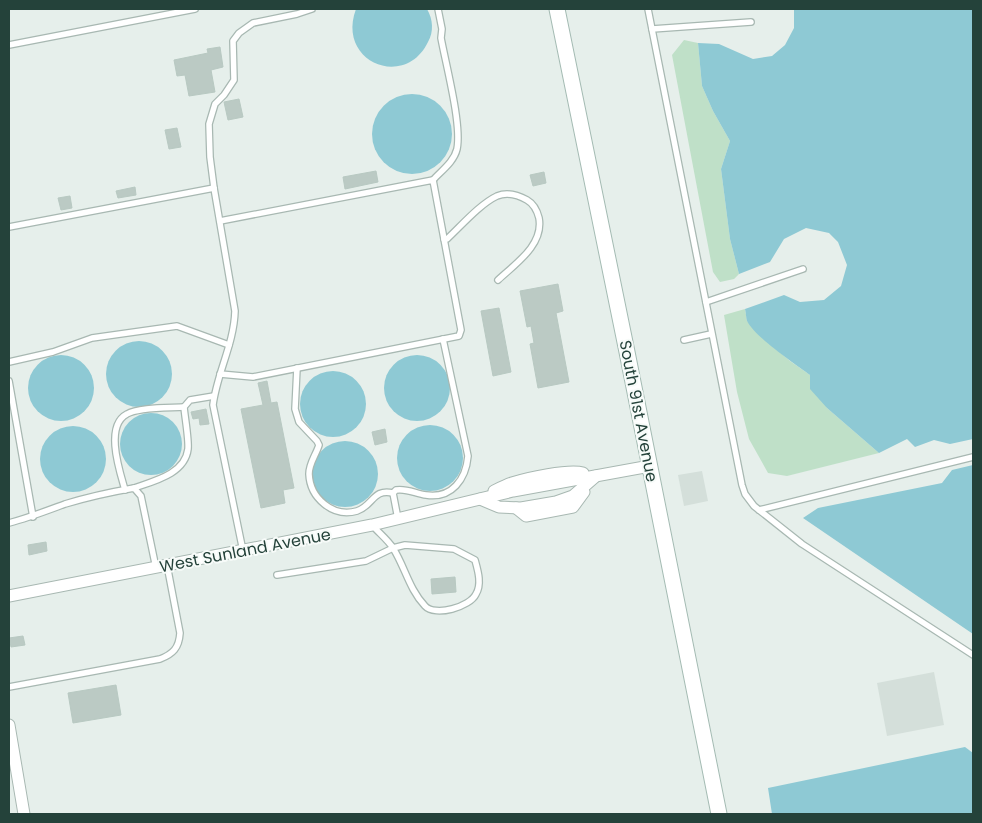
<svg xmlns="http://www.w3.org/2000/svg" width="982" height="823" font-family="Poppins,sans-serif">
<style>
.built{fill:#d4dfda}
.green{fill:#bfe0c8}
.water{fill:#8ec9d4}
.building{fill:#bbcac4;stroke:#b8c9c2}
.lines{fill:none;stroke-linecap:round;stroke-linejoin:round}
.service-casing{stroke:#a8b8b2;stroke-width:8}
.minor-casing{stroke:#a8b8b2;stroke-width:13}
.secondary-casing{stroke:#a4bbb3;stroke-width:17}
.service{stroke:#fff;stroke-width:5.5}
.minor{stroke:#fff;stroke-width:11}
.secondary{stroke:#fff;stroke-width:15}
.labels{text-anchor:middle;stroke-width:4;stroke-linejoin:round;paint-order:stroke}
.street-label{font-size:16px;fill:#24423a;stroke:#f7fbf9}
</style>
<rect width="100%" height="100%" fill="#e6efeb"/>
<g class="built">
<path d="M 702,471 L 708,501 L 684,506 L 678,475 Z"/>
<path d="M 934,672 L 944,725 L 887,736 L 877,683 Z"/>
</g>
<g class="green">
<path d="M 684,40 L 698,43 L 702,86 L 713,111 L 730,141 L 721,169 L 730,239 L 739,274 L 734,279 L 720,282 L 713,272 L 672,55 Z"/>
<path d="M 745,309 L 747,321 L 762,337 L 790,361 L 810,375 L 827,408 L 879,453 L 787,476 L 768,473 L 749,439 L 737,392 L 724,315 Z"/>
</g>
<g class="water">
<path d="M 356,9 L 427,9 C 433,19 434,32 428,42 C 405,90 336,62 356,9 Z"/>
<path d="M 794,9 L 973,9 L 973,439 L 950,444 L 934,440 L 915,447 L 907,439 L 879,453 L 827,408 L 810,389 L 810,375 C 795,364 755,337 747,321 C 746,318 746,313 745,309 L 784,295 L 800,302 L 824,300 L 841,286 L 847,265 L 838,242 L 829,233 L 806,228 L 784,239 L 770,262 L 739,274 L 730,239 L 721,169 L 730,141 L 713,111 L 702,86 L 698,43 L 719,44 L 753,59 L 772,56 L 785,45 L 794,28 Z"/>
<circle cx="412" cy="134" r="40"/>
<circle cx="139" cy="374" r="33"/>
<circle cx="61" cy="388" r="33"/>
<circle cx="417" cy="388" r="33"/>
<circle cx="333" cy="404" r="33"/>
<circle cx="151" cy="444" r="31"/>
<circle cx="430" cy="458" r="33"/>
<circle cx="73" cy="459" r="33"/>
<circle cx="345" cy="474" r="33"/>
<path d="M 973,465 L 973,634 L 803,518 L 818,508 L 942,483 L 952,470 Z"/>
<path d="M 965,747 L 973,753 L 973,814 L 772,814 L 768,788 Z"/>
</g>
<g class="building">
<path d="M 220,47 L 223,67 L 211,70 L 215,92 L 189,96 L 185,75 L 177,76 L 174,60 L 208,53 L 207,49 Z"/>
<path d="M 239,99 L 243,117 L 228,120 L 224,102 Z"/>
<path d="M 177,128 L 181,147 L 169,149 L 165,130 Z"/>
<path d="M 376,171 L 378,182 L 345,189 L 343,177 Z"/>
<path d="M 544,172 L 546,183 L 533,186 L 530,175 Z"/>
<path d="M 135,187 L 136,195 L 118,198 L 116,191 Z"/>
<path d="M 70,196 L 72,208 L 61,210 L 58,198 Z"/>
<path d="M 558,284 L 563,311 L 556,313 L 569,382 L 538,388 L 530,344 L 534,343 L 531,326 L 527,327 L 520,291 Z"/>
<path d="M 499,308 L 511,372 L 493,376 L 481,311 Z"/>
<path d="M 267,381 L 271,403 L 277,402 L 294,488 L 283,490 L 285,503 L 261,508 L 241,409 L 263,405 L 258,383 Z"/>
<path d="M 206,409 L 209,424 L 200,425 L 199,418 L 193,419 L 191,412 Z"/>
<path d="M 385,429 L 387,442 L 375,445 L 372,432 Z"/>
<path d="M 46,542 L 47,551 L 29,555 L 28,545 Z"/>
<path d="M 455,577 L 456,592 L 432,594 L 431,579 Z"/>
<path d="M 23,636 L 25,645 L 11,647 L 9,638 Z"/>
<path d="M 116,685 L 121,715 L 73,723 L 68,693 Z"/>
</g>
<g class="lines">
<g class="service-casing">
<g id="service">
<path d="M 648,9 L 742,485 L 745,494 L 754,506 L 802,544 L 973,655"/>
<path d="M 652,29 L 751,22"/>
<path d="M 9,45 L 195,9"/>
<path d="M 433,180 C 441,171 454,162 457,149 C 462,125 446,65 441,38 L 442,29 L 438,9"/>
<path d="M 9,227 L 214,188"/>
<path d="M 444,239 L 447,239 C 461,226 480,204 497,196 C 507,192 518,195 527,200 C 534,204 537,210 539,218 C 544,245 515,264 498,280"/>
<path d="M 706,302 L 803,269"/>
<path d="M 684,340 L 711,334"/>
<path d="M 9,362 L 53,352 L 92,338 L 177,326 L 229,345"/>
<path d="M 297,368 L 295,409 L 299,422 L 317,441 L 319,445 C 316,455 309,463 309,474 C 310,498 333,518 357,511 C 373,506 373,488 393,493"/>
<path d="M 220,374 L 253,377 L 459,336 L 461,330 L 433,180 L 220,221"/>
<path d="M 9,381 L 33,517"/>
<path d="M 134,488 C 154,481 185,474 188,449 C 189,440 185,418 184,407 L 190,400 L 214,396"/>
<path d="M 125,490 C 120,472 104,426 127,414 C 138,407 170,408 184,407"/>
<path d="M 759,510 L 973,457"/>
<path d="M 398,519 L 393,493 L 396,490 C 407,488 416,494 426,495 C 452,499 466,479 468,456 L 443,339"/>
<path d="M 9,523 C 28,518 46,511 65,504 C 88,497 111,492 134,488 L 141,496 L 156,568"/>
<path d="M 243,551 L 213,405 C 217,373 234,344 235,311 L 214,188 L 210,157 L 209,124 L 215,104 L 224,95 L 234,80 L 233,41 L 239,33 L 253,23 L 297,14 L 312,9"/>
<path d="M 277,575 L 366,561 L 393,548 L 405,545 L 454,549 L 475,560 C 478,571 482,584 476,594 C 470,607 435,617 425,606 C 409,589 405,567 393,548 C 388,540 379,533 372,525"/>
<path d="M 9,687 L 160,659 C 173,654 179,648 180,633 L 167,565"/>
</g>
</g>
<g class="minor-casing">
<g id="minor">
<path d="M 494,491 C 500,488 506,485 512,483 C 527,478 569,469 583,473"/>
<path d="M 480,499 L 499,507 L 521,508 L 556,502 L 573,496 L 596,476"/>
<path d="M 516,508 L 526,516 L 573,507 L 584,492"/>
<path d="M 9,596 L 372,525 L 513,491 L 650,466"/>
<path d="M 9,725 L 24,814"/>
</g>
</g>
<g class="secondary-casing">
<path id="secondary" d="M 557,9 L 627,352 L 719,814"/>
</g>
<use href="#service" class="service"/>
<use href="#minor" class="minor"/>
<use href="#secondary" class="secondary"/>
</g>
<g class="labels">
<g class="street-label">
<text transform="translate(639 411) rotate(79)" y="6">South 91st Avenue</text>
<text transform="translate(245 550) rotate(-11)" y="6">West Sunland Avenue</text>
</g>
</g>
<rect width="982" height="823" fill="none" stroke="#24423a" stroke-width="20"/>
</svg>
